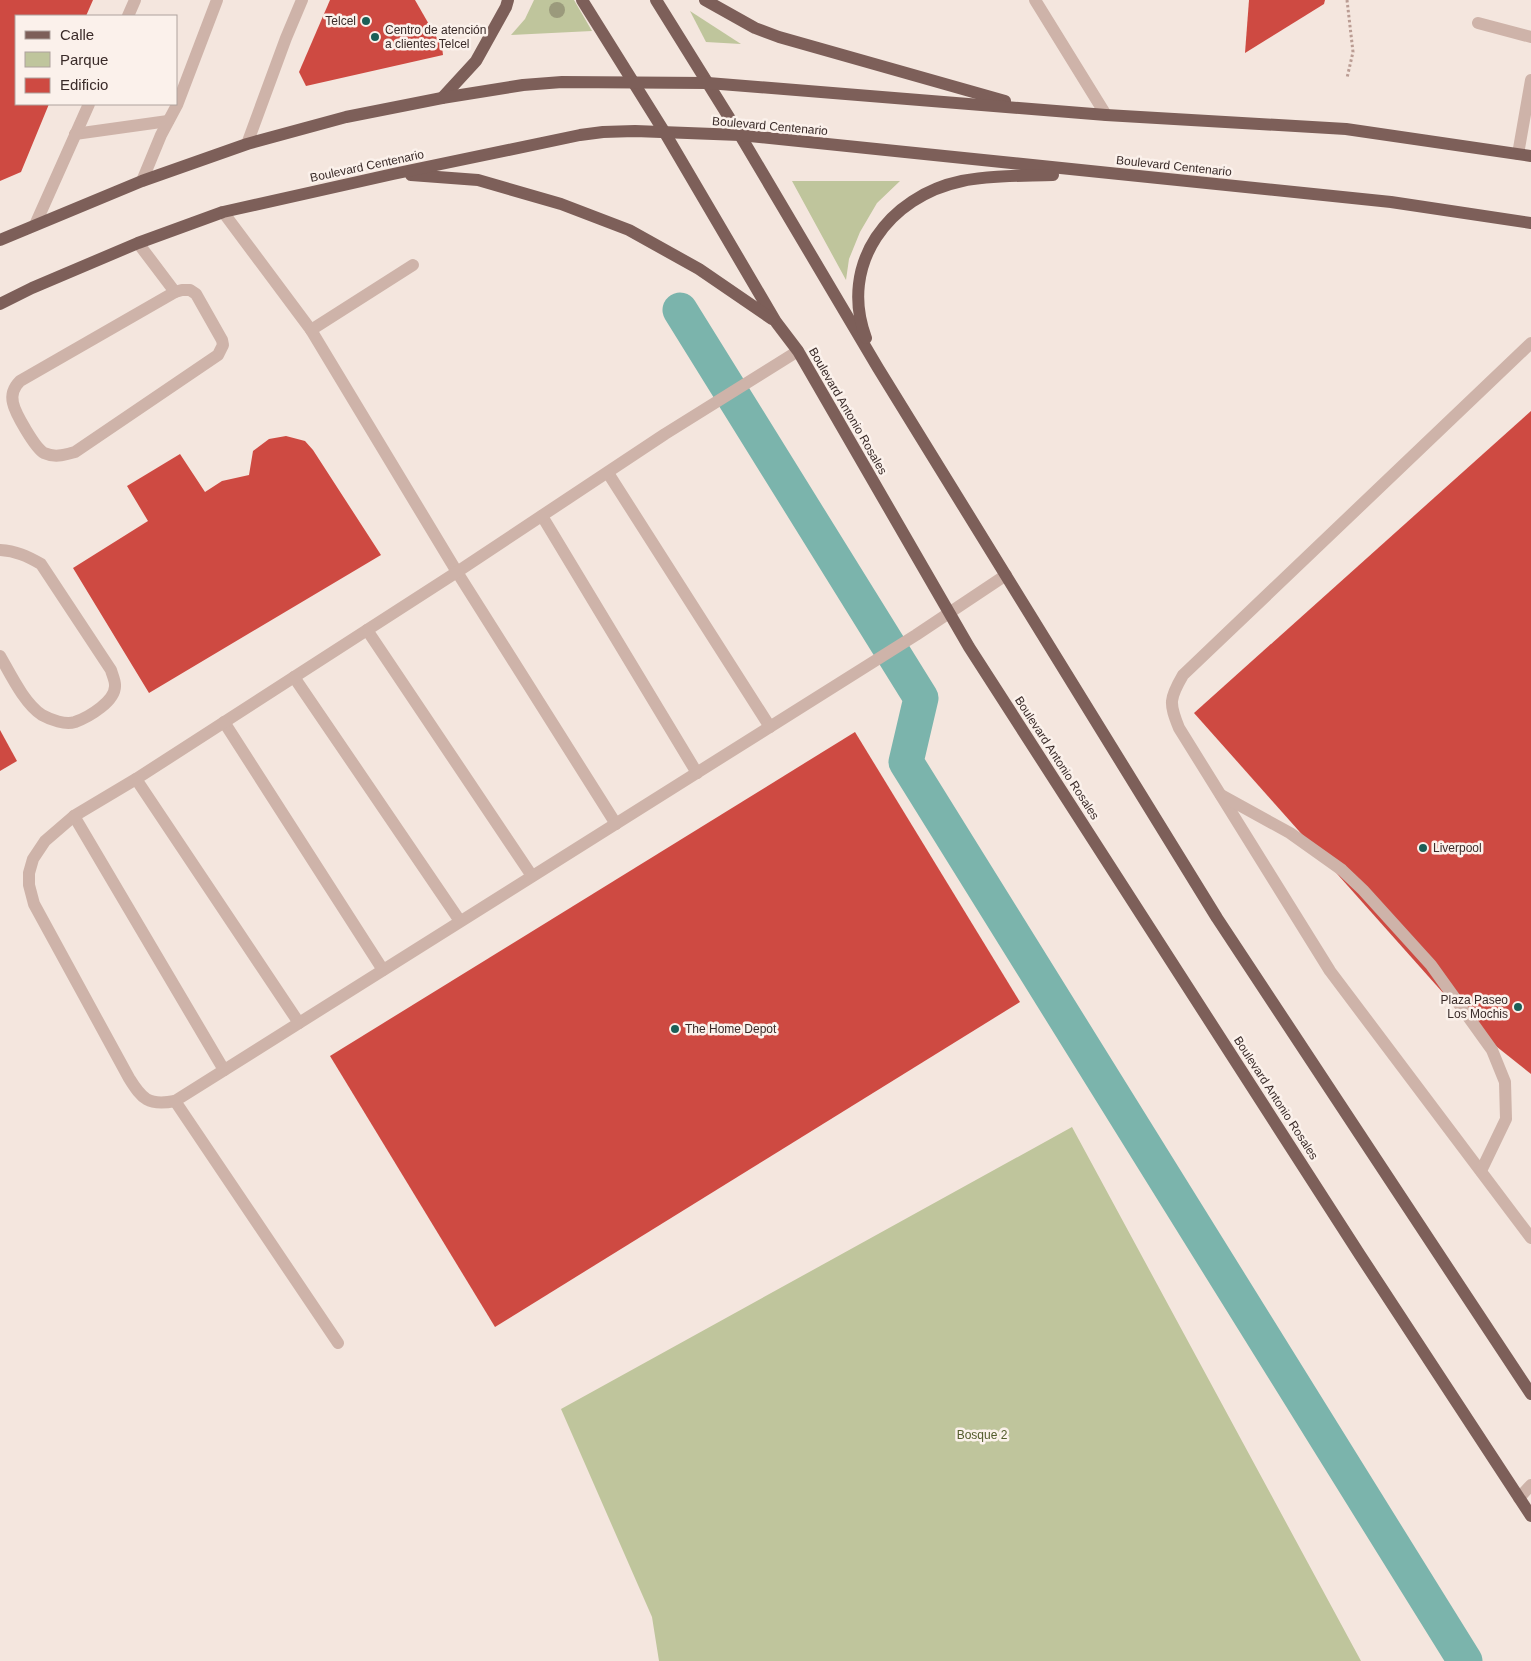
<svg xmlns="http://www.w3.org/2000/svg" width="1531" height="1661" font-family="Helvetica,sans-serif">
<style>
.green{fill:#bfc59c}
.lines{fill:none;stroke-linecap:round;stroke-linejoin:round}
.canal{stroke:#7bb4ac;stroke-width:35}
.building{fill:#ce4a42}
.path{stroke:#ba9c93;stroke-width:3;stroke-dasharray:2.5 2.5;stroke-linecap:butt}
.minor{stroke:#ceb3a9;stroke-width:12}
.major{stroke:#7d5f59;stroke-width:12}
.tree{fill:#9b9a7c}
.poi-dot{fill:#1b5f57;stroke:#fbf1eb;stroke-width:2}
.labels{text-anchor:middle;stroke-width:5;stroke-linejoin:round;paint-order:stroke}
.poi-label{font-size:12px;fill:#3a2b29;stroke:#fbf1eb;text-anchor:start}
.street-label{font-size:12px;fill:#3a2b29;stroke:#fbf1eb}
.park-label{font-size:12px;fill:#525b2b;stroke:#fbf1eb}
</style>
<rect width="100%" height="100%" fill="#f4e6de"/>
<g class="green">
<path d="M 534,0 L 574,0 L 592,31 L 511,35 L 525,19 Z"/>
<path d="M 690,11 L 741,44 L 706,42 Z"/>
<path d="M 792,181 L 900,181 L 877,203 L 860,232 L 849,259 L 846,280 Z"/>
<path d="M 1072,1127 L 1361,1661 L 659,1661 L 652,1617 L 561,1409 Z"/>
</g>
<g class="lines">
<path class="canal" d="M 680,310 L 921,698 L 906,762 L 1465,1661"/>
</g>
<g class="building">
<path d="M 0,0 L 93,0 L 86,16 L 16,16 L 16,104 L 49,104 L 21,172 L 0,181 Z"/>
<path d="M 330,0 L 415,0 L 442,47 L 443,55 L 306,86 L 299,72 Z"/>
<path d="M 1249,0 L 1325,0 L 1324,4 L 1245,53 Z"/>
<path d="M 1531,411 L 1531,1074 L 1477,1031 L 1194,713 Z"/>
<path d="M 286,436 L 305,441 L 313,450 L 381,555 L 149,693 L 73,568 L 148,521 L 127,486 L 180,454 L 205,492 L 222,481 L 249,475 L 253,451 L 269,439 Z"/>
<path d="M 0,730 L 17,761 L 0,771 Z"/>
<path d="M 855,732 L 1020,1002 L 495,1327 L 330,1056 Z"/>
</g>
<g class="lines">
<path class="path" d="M 1347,0 L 1353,52 L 1347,78"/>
<g class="minor">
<path d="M 1035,0 L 1106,115"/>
<path d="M 128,16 L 135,0"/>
<path d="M 1478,23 L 1531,37"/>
<path d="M 75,134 L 168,121"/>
<path d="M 247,144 L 286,38 L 302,0"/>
<path d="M 1518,154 L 1531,80"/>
<path d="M 142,181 L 161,135 L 177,105 L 217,0"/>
<path d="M 223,212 L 311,330 L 457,572 L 616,824"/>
<path d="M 35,225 L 89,104"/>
<path d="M 138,243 L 175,292"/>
<path d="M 182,290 L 190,290 L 196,294 L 222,340 L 223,345 L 218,355 L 75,452 C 64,455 55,458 44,453 C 35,448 15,413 13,403 C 11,395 14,387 20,381 L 175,292 Z"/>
<path d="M 311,330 L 413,265"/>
<path d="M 1531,343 L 1183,675 C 1169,699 1169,703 1179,728 L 1330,971 L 1531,1238"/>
<path d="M 608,473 L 770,727"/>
<path d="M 542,516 L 697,773"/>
<path d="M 0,550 C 16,551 27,556 41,564 L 111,670 C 112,674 115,680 115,685 C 116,701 89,717 75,722 C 65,725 51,720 42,715 C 24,703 11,675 0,656"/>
<path d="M 367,630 L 532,876"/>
<path d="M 294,677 L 460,921"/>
<path d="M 224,722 L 383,970"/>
<path d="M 136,779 L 299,1023"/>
<path d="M 1221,795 L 1290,833 L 1342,870 L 1363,890 L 1431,965 L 1492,1050 L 1505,1082 L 1506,1119 L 1481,1171"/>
<path d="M 74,816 L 224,1070"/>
<path d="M 175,1101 C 148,1106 142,1099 129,1078 L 34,904 L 29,885 L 29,873 L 33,859 L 45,841 L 74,816 L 136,779 L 457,572 L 665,434 L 798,351"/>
<path d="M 338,1343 L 175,1101 L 916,635 L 1006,575"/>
<path d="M 1519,1498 L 1531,1485"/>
</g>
<g class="major">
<path d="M 582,0 L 665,133 L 776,322 L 798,351 L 969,647 L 1360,1255 L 1531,1516"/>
<path d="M 656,0 L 740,135 L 878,368 L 1217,918 L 1531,1394"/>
<path d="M 705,0 L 755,28 L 779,37 L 1005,101"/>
<path d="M 442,98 L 476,61 L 506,7 L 508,0"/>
<path d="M 411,175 L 478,180 L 561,204 L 629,230 L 699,269 L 772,319"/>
<path d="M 0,240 L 142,181 L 247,144 L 346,117 L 442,98 L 523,85 L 562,82 L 708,83 L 1106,115 L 1346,129 L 1531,156"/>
<path d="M 0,304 L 32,288 L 138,243 L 223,212 L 393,174 L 580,135 L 603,132 L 635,131 L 740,135 L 1391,202 L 1531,223"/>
<path d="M 866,338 C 838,264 889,196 962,181 C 992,175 1023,176 1053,175"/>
</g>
</g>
<circle class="tree" cx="557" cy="10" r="8"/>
<g class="poi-dot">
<circle cx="366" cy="21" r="5"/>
<circle cx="375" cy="37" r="5"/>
<circle cx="1423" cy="848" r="5"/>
<circle cx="1518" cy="1007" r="5"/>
<circle cx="675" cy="1029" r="5"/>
</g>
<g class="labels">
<g class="poi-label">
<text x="356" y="25" text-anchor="end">Telcel</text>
<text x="385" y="34">Centro de atención<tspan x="385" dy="14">a clientes Telcel</tspan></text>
<text x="1433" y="852">Liverpool</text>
<text x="1508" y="1004" text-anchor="end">Plaza Paseo<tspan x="1508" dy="14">Los Mochis</tspan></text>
<text x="685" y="1033">The Home Depot</text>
</g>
<g class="street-label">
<text transform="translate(770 126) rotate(5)" y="4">Boulevard Centenario</text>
<text transform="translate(367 166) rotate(-12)" y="4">Boulevard Centenario</text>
<text transform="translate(1174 166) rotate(6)" y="4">Boulevard Centenario</text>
<text transform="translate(848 411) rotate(60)" y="4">Boulevard Antonio Rosales</text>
<text transform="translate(1057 758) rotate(57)" y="4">Boulevard Antonio Rosales</text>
<text transform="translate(1276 1098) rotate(57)" y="4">Boulevard Antonio Rosales</text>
</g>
<g class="park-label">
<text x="982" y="1439">Bosque 2</text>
</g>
</g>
<rect x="15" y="15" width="162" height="90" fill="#fbf1eb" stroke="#aea29d"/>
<rect x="25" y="31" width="25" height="8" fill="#7d5f59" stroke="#aea29d"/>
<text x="60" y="40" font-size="15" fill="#3a2b29">Calle</text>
<rect x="25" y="52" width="25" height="15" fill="#bfc59c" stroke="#aea29d"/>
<text x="60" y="65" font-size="15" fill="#3a2b29">Parque</text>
<rect x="25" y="78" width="25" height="15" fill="#ce4a42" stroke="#aea29d"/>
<text x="60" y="90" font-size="15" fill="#3a2b29">Edificio</text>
</svg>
